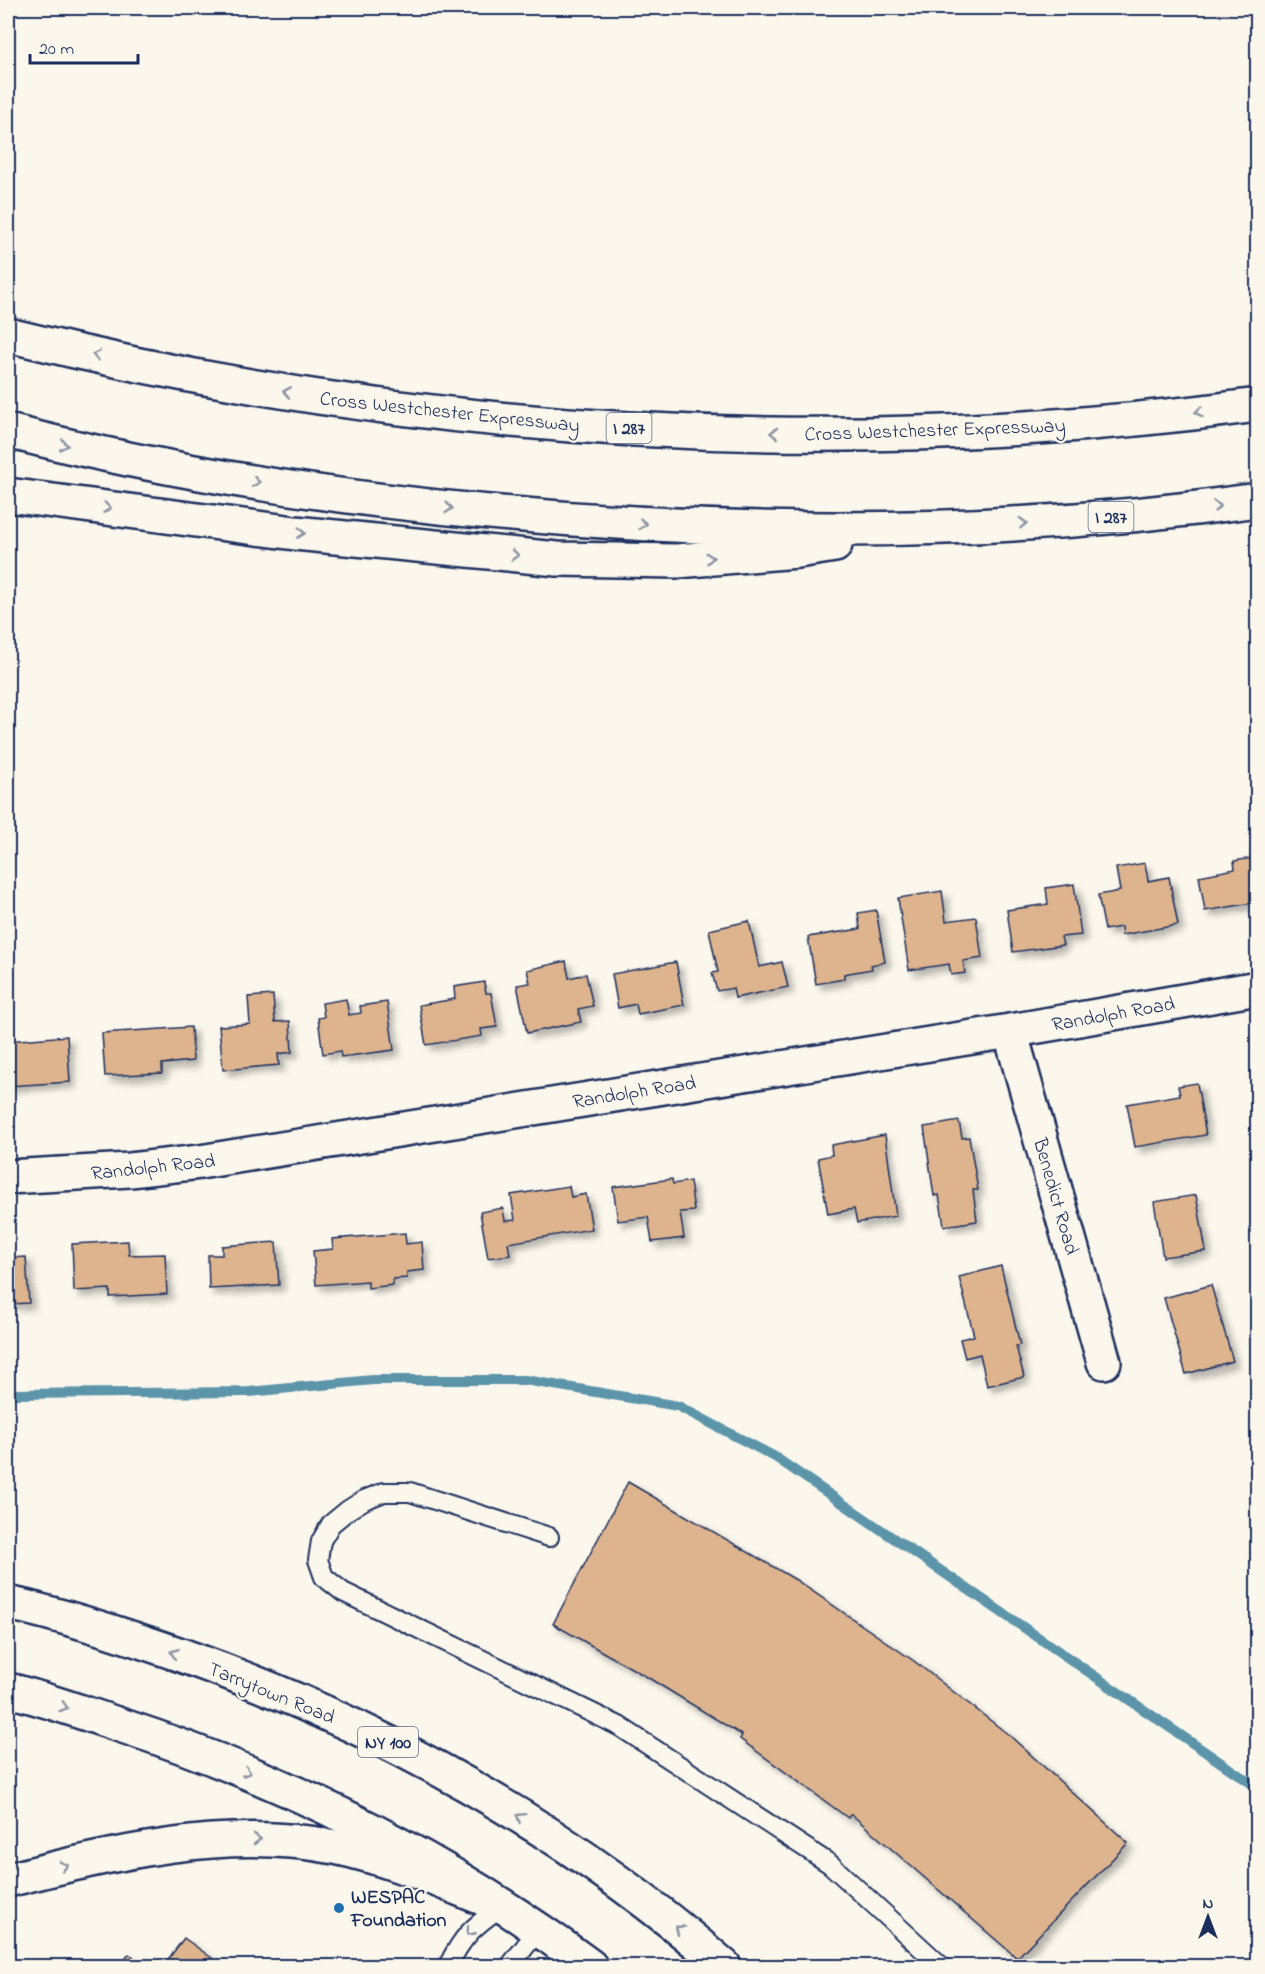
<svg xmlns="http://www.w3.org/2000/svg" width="1265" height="1974" font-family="'Indie Flower',sans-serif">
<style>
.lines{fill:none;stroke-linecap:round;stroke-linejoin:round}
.stream{stroke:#5b94aa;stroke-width:10}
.building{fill:#deb48e;stroke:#1b2f5e;stroke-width:1.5;filter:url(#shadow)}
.lane-casing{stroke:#1b2f5e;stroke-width:22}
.street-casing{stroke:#1b2f5e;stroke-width:38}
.primary-casing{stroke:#1b2f5e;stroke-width:38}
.highway-casing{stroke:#1b2f5e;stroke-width:38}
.lane{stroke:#fbf7ec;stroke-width:18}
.street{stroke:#fbf7ec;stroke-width:33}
.primary{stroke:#fbf7ec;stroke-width:33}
.highway{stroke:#fbf7ec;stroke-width:33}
.oneway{stroke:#8b93a5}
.poi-dot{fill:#1f6fb2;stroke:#fbf7ec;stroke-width:2}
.labels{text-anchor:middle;stroke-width:4.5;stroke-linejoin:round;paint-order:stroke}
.shield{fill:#fbf7ec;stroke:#5e6b89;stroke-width:1.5}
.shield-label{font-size:18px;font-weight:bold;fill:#1b2f5e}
.street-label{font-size:20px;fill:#1b2f5e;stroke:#fbf7ec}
.poi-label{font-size:20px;font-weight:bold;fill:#1b2f5e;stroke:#fbf7ec;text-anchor:start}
</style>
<defs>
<filter id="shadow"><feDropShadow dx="5.5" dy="5.5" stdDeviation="3" flood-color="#0004"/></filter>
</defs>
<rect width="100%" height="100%" fill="#fbf7ec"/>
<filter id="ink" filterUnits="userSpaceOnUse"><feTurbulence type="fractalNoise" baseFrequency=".0167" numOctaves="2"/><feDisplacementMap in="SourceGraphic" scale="12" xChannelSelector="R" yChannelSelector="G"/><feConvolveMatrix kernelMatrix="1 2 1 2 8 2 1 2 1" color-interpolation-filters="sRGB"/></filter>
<g filter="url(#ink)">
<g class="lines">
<path class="stream" d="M 8,1394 L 249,1392 L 373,1380 L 525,1380 L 678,1406 L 775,1457 L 1258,1788"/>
</g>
<g class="building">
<path d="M 1258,857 L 1258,902 L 1205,911 L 1199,876 L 1235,869 L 1234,861 Z"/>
<path d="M 1145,863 L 1148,881 L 1169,877 L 1178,925 L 1122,935 L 1121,927 L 1105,930 L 1098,895 L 1120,891 L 1116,868 Z"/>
<path d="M 1074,884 L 1081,935 L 1061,937 L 1063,945 L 1013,952 L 1007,910 L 1048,904 L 1046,888 Z"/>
<path d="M 942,891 L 946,921 L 976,917 L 982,958 L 963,961 L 965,973 L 951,975 L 949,964 L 909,970 L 898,898 Z"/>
<path d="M 876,910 L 885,962 L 871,965 L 872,969 L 844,974 L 844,979 L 816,984 L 808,937 L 860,929 L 858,913 Z"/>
<path d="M 749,921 L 759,967 L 782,962 L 788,987 L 735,998 L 733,988 L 717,991 L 712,973 L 718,972 L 709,930 Z"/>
<path d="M 566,961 L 569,978 L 586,974 L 593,1006 L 578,1009 L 581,1022 L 527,1033 L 517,985 L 530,983 L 527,970 Z"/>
<path d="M 676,962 L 684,1005 L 638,1014 L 636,1004 L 618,1008 L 612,974 Z"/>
<path d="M 484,982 L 486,993 L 491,993 L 497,1027 L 481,1029 L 482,1036 L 426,1045 L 419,1005 L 455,999 L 454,987 Z"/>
<path d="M 273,995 L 275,1022 L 290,1021 L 292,1052 L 278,1054 L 279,1065 L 223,1070 L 219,1026 L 250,1024 L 248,997 Z"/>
<path d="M 346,999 L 349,1015 L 361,1013 L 360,1006 L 387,1002 L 394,1050 L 341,1057 L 340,1051 L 323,1054 L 318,1018 L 324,1017 L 322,1003 Z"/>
<path d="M 191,1027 L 193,1061 L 162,1064 L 162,1073 L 105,1076 L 102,1033 Z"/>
<path d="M 67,1036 L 70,1082 L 8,1086 L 8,1041 Z"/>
<path d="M 1197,1083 L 1206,1135 L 1135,1147 L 1127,1104 L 1180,1095 L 1178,1086 Z"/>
<path d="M 959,1121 L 962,1138 L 969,1137 L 978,1190 L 973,1190 L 977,1221 L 944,1226 L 939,1195 L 934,1196 L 924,1127 Z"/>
<path d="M 885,1135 L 896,1216 L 857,1223 L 854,1209 L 828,1214 L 818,1158 L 832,1155 L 831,1145 Z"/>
<path d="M 672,1179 L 673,1184 L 690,1181 L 694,1211 L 680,1212 L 684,1238 L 652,1242 L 648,1217 L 618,1221 L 613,1187 Z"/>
<path d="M 569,1186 L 571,1197 L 586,1194 L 592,1229 L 508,1243 L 510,1255 L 488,1258 L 480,1212 L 503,1208 L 505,1221 L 515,1220 L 511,1195 Z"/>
<path d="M 1196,1195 L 1206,1251 L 1163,1257 L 1154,1202 Z"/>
<path d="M 405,1233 L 406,1244 L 422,1242 L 424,1270 L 407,1272 L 407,1278 L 393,1279 L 393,1285 L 368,1288 L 368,1281 L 316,1285 L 313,1251 L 333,1249 L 332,1239 Z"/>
<path d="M 128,1241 L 129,1255 L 165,1254 L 167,1294 L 110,1297 L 110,1289 L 74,1291 L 72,1244 Z"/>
<path d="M 276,1242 L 279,1285 L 209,1289 L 208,1255 L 222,1255 L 222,1246 Z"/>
<path d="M 26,1257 L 29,1303 L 8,1304 L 8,1258 Z"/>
<path d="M 1001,1266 L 1020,1345 L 1016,1346 L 1024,1377 L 987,1386 L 980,1354 L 965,1358 L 960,1339 L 974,1336 L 959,1277 Z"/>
<path d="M 1211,1285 L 1233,1361 L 1186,1374 L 1164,1298 Z"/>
<path d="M 628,1482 L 796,1580 L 914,1661 L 1009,1735 L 1128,1843 L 1017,1958 L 851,1814 L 848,1818 L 740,1739 L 742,1735 L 647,1677 L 553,1624 Z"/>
<path d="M 184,1938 L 223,1966 L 163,1966 Z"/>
<path d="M 129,1954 L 146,1966 L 120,1966 Z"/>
</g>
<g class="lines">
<g class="lane-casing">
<g id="lane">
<path d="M 549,1537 L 410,1492 L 384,1492 L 364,1500 L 348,1510 L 331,1524 L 321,1541 L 318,1560 L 324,1577 L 343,1592 L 619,1726 L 830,1864 L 941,1966"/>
<path d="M 448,1966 C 463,1935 474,1926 502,1906"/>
<path d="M 510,1966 L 538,1930"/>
</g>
</g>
<g class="street-casing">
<g id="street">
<path d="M 1010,1031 L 1104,1362"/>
<path d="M 8,1177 L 130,1170 L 200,1162 L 1010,1031 L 1258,988"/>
</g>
</g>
<g class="primary-casing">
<g id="primary">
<path d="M 8,1603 C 67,1616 124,1635 181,1655 C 379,1725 566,1828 724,1966"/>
<path d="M 8,1690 C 46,1699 83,1713 120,1725 C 288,1780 448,1861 590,1966"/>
</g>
</g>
<g class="highway-casing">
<g id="highway">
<path d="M 8,335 C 410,436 846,461 1258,405"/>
<path d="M 8,431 C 169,473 334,498 500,513 C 751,536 1007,536 1258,500"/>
<path d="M 8,495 L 295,533 L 557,559 L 677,561 L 798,551 L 835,545"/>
<path d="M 8,1880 C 115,1853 224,1826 335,1847 C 393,1859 448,1885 502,1906"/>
</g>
</g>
<use href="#lane" class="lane"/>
<use href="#street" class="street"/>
<use href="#primary" class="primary"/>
<use href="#highway" class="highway"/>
</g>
<defs><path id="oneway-chevron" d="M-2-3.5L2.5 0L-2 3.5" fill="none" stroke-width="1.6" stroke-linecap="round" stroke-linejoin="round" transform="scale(1.5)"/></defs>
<g class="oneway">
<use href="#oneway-chevron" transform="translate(96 355) rotate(-168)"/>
<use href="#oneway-chevron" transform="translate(287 392) rotate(-170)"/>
<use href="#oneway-chevron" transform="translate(1199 412) rotate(174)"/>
<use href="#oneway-chevron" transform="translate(774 433) rotate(-179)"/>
<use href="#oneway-chevron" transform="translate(64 445) rotate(12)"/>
<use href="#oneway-chevron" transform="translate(256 482) rotate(10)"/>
<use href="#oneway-chevron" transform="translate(1217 506) rotate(-6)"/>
<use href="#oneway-chevron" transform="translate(107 508) rotate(7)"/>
<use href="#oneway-chevron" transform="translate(449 508) rotate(5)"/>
<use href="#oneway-chevron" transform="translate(1023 523) rotate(-3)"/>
<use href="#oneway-chevron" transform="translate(643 524) rotate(4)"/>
<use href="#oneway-chevron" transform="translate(301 533) rotate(7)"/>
<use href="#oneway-chevron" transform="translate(515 555) rotate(5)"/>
<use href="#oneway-chevron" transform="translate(710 558) rotate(-5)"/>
<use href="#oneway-chevron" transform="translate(174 1653) rotate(-160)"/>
<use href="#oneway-chevron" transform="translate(64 1707) rotate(17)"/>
<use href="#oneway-chevron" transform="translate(247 1772) rotate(22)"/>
<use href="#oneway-chevron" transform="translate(520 1817) rotate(-148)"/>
<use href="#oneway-chevron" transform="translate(257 1839)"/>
<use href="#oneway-chevron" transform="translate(64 1866) rotate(-13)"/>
<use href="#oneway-chevron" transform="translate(679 1929) rotate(-141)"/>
<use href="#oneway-chevron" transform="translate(470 1932) rotate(132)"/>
</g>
</g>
<circle class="poi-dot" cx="339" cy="1908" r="6"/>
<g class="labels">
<g class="shield">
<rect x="606.5" y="413" width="45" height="30" rx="4.5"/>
<rect x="1088.5" y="502" width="45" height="30" rx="4.5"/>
<rect x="358" y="1727" width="60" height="30" rx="4.5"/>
</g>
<g class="shield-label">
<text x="629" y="434">I 287</text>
<text x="1111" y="523">I 287</text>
<text x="388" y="1748">NY 100</text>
</g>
<g class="street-label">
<text transform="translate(450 411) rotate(6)" y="7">Cross Westchester Expressway</text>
<text transform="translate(935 429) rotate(-2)" y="7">Cross Westchester Expressway</text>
<text transform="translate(1113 1013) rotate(-10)" y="7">Randolph Road</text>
<text transform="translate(634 1091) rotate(-9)" y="7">Randolph Road</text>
<text transform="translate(153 1166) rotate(-6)" y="7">Randolph Road</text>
<text transform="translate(1057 1196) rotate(74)" y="7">Benedict Road</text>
<text transform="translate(272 1692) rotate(22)" y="7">Tarrytown Road</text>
</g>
<g class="poi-label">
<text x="351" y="1903">WESPAC<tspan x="351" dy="23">Foundation</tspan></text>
</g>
</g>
<rect width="1265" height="1974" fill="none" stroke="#fbf7ec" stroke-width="30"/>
<rect x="15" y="15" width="1235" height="1944" fill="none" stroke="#1b2f5e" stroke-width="2" filter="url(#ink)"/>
<g transform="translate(1208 1917)" stroke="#fbf7ec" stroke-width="4.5" paint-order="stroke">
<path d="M0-4.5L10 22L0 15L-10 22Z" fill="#1b2f5e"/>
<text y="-9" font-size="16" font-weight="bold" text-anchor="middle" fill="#1b2f5e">N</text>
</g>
<path d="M30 54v9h108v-9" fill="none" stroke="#1b2f5e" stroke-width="3"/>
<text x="39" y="54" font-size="18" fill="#1b2f5e" stroke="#fbf7ec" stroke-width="4.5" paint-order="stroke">20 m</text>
</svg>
